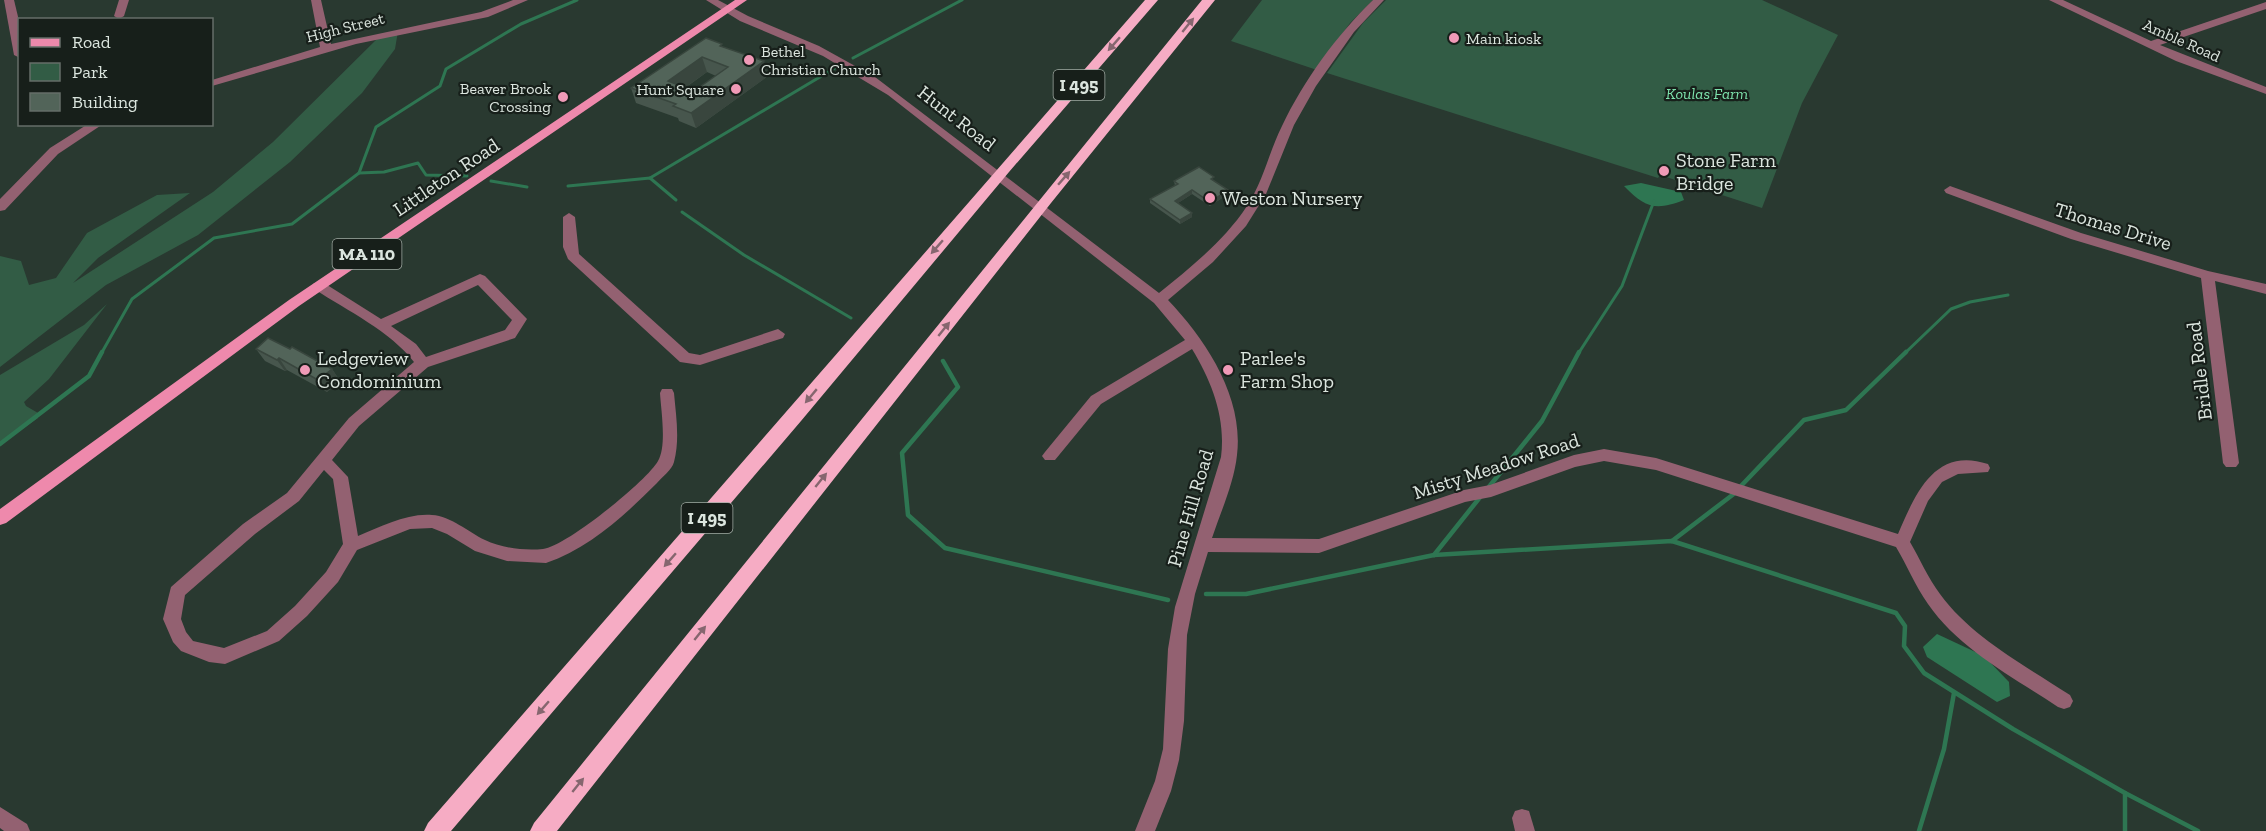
<svg xmlns="http://www.w3.org/2000/svg" width="2266" height="831" font-family="'Zilla Slab',serif">
<style>
.green{fill:#325c45}
.water{fill:#2e7652}
.lines{fill:none;stroke-linecap:round;stroke-linejoin:round}
.stream-far1{stroke:#2e7652;stroke-width:3}
.stream{stroke:#2e7652;stroke-width:4.5}
.minor{fill:#936171;fill-rule:evenodd}
.major{fill:#ee89ac;fill-rule:evenodd}
.highway{fill:#f6acc4;fill-rule:evenodd}
.wall{fill:#47564d;fill-rule:evenodd}
.shaded-wall{fill:#39463e}
.building{fill:#526459;stroke:#39463e;stroke-width:1.5;fill-rule:evenodd}
.oneway{fill:#86666f}
.poi-dot{fill:#f09ab7;stroke:#171f1a;stroke-width:2}
.labels{text-anchor:middle;stroke-width:4.5;stroke-linejoin:round;paint-order:stroke}
.far-street-label{font-size:16px;fill:#dbe5de;stroke:#171f1a}
.far-poi-label{font-size:16px;fill:#dbe5de;stroke:#171f1a;text-anchor:start}
.far-park-label{font-size:16px;font-style:italic;fill:#7ee3ad;stroke:#171f1a}
.shield{fill:#171f1a;stroke:#a0aaa3;stroke-width:1.5}
.shield-label{font-size:18px;font-weight:bold;fill:#dbe5de}
.street-label{font-size:20px;fill:#dbe5de;stroke:#171f1a}
.poi-label{font-size:20px;fill:#dbe5de;stroke:#171f1a;text-anchor:start}
</style>
<rect width="100%" height="100%" fill="#293930"/>
<g class="green">
<path d="M 1262,0 L 1373,0 L 1350,23 L 1317,70 L 1231,41 Z"/>
<path d="M 1386,0 L 1762,0 L 1838,35 L 1802,103 L 1762,208 L 1660,175 L 1658,178 L 1327,73 L 1363,23 Z"/>
<path d="M 398,31 L 395,49 L 362,93 L 290,162 L 198,235 L 106,285 L 0,367 L 0,256 L 21,261 L 29,285 L 56,278 L 87,233 L 157,195 L 190,193 L 98,258 L 73,283 L 213,192 L 273,142 L 382,34 Z"/>
<path d="M 107,304 L 49,379 L 24,402 L 26,406 L 38,413 L 38,418 L 0,445 L 0,375 L 84,325 Z"/>
</g>
<g class="water">
<path d="M 1641,183 L 1681,192 L 1684,200 C 1656,211 1645,208 1624,186 Z"/>
<path d="M 1937,634 L 1984,656 L 2009,682 L 2010,696 L 1997,702 L 1927,657 L 1923,647 Z"/>
</g>
<g class="lines">
<g class="stream-far1">
<path d="M 853,58 L 962,0"/>
<path d="M 359,173 L 384,172 L 418,163 L 426,175 L 467,176"/>
<path d="M 650,178 L 835,68"/>
<path d="M 491,181 L 527,187"/>
<path d="M 568,186 L 650,178 L 676,200"/>
<path d="M 682,212 L 744,255 L 851,318"/>
<path d="M 101,354 L 132,299 L 214,238 L 292,224 L 359,173 L 376,127 L 440,86 L 446,69 L 521,24 L 577,0"/>
<path d="M 1578,354 L 1622,286 L 1654,201"/>
<path d="M 1904,354 L 1951,309 L 1970,302 L 2008,295"/>
</g>
<g class="stream">
<path d="M 943,361 L 958,387 L 902,453 L 908,515 L 945,548 L 1168,600"/>
<path d="M 0,444 L 89,376 L 102,352"/>
<path d="M 1740,487 L 1804,420 L 1846,410 L 1906,352"/>
<path d="M 1488,488 L 1542,421 L 1579,352"/>
<path d="M 1672,541 L 1735,493"/>
<path d="M 1434,555 L 1481,496"/>
<path d="M 1206,594 L 1246,594 L 1434,555 L 1672,541 L 1896,613 L 1905,626 L 1904,646 L 1924,673 L 2013,729 L 2125,793 L 2198,831"/>
<path d="M 2125,793 L 2125,831"/>
<path d="M 1919,831 L 1944,749 L 1954,693"/>
</g>
<g class="minor">
<path d="M 4,0 L 14,0 L 20,25 L 20,58 L 14,55 Z"/>
<path d="M 119,0 L 129,0 L 124,16 L 119,19 L 114,16 Z"/>
<path d="M 311,0 L 321,0 L 331,44 L 481,12 L 513,0 L 528,0 L 488,17 L 356,44 L 212,86 L 212,80 L 320,47 Z"/>
<path d="M 706,0 L 718,0 L 748,16 L 819,46 L 875,77 L 1159,293 C 1191,267 1224,241 1247,206 C 1263,182 1269,152 1282,126 C 1304,80 1336,36 1373,0 L 1384,0 L 1354,32 L 1316,86 L 1294,125 L 1266,194 L 1246,226 L 1213,262 L 1168,300 C 1206,340 1244,397 1237,455 C 1234,483 1221,511 1212,538 L 1319,539 L 1464,490 L 1490,485 L 1574,455 L 1604,449 L 1656,458 L 1898,534 C 1915,495 1934,446 1988,464 L 1990,468 L 1988,472 L 1958,474 L 1942,482 L 1928,501 L 1910,542 C 1920,559 1928,578 1940,594 C 1972,638 2026,666 2070,695 L 2073,701 L 2070,707 L 2064,709 L 2058,707 C 2013,677 1959,649 1928,604 C 1915,586 1907,565 1896,547 L 1656,470 L 1604,461 L 1575,467 L 1491,497 L 1465,502 L 1319,553 L 1208,552 L 1195,594 L 1187,635 L 1184,721 L 1179,760 L 1171,791 L 1155,831 L 1135,831 L 1155,781 L 1163,749 L 1168,649 L 1175,607 L 1221,457 C 1226,418 1212,382 1192,349 L 1101,404 L 1055,460 L 1045,460 L 1042,456 L 1045,452 L 1091,396 L 1185,340 L 1154,303 L 888,95 L 823,56 L 740,21 Z"/>
<path d="M 2049,0 L 2063,0 L 2151,41 L 2266,2 L 2266,9 L 2160,45 L 2266,87 L 2266,94 L 2176,61 Z"/>
<path d="M 88,124 L 103,124 L 58,154 L 5,210 L 0,211 L 0,199 L 50,148 Z"/>
<path d="M 1950,186 L 2081,233 L 2208,271 L 2266,284 L 2266,294 L 2215,281 L 2239,463 L 2236,467 L 2226,467 L 2223,463 L 2201,278 L 2071,239 L 1946,193 L 1944,190 Z"/>
<path d="M 569,213 L 575,217 L 579,254 L 689,353 L 700,355 L 778,329 L 785,334 L 783,338 L 700,365 L 680,362 L 568,259 L 563,247 L 563,217 Z"/>
<path d="M 480,274 L 485,276 L 527,319 L 515,338 L 428,367 L 359,426 L 332,460 L 348,477 L 358,536 C 381,527 406,513 432,515 C 451,516 468,532 485,540 C 501,548 525,551 543,549 C 565,547 647,481 658,461 C 667,446 661,410 660,393 L 662,389 L 672,389 L 674,393 C 676,416 680,439 674,462 C 672,470 662,477 657,483 C 625,515 590,548 546,563 L 507,561 L 475,551 L 447,534 L 432,528 L 410,529 L 357,550 L 338,582 L 307,616 L 279,641 L 225,664 L 209,662 L 181,651 L 173,642 L 163,619 L 171,587 L 243,524 L 287,493 L 349,418 L 414,362 C 390,331 348,311 314,289 L 312,286 L 314,283 L 324,283 L 381,319 ZM 478,285 L 512,320 L 505,330 L 426,357 L 416,344 L 391,326 ZM 324,470 L 333,479 L 343,544 L 326,572 L 295,606 L 267,631 L 224,648 L 193,641 L 186,632 L 181,619 L 185,595 L 255,534 L 299,501 Z"/>
<path d="M 0,807 L 27,824 L 30,831 L 4,831 L 0,828 Z"/>
<path d="M 1522,809 L 1529,811 L 1535,831 L 1515,831 L 1512,818 L 1515,811 Z"/>
</g>
<path class="major" d="M 735,0 L 747,0 L 299,306 L 6,523 L 0,525 L 0,509 L 289,300 Z"/>
<g class="highway">
<path d="M 1145,0 L 1158,0 L 1009,172 L 801,421 L 451,831 L 424,831 L 428,823 Z"/>
<path d="M 1202,0 L 1215,0 L 1051,203 L 557,831 L 530,831 L 534,823 Z"/>
</g>
</g>
<g class="wall">
<path d="M 723,47 L 768,76 L 696,128 L 679,121 L 678,118 L 636,103 L 631,88 ZM 707,72 L 716,76 L 694,91 L 685,88 Z"/>
<path d="M 1174,181 L 1214,181 L 1228,190 L 1228,194 L 1210,206 L 1192,194 L 1178,203 L 1192,213 L 1192,217 L 1180,224 L 1150,203 L 1150,199 L 1175,186 Z"/>
<path d="M 256,349 L 332,369 L 340,381 L 327,392 L 287,370 L 285,371 L 265,361 Z"/>
</g>
<g class="shaded-wall">
<path d="M 702,57 L 707,72 L 673,96 L 668,81 Z"/>
<path d="M 764,61 L 768,76 L 696,128 L 691,113 Z"/>
<path d="M 1192,190 L 1192,194 L 1175,205 L 1175,201 Z"/>
<path d="M 1228,190 L 1228,194 L 1210,206 L 1210,202 Z"/>
<path d="M 1192,213 L 1192,217 L 1180,224 L 1180,220 Z"/>
<path d="M 279,358 L 287,370 L 285,371 L 277,360 Z"/>
<path d="M 332,369 L 340,381 L 327,392 L 318,380 Z"/>
</g>
<g class="building">
<path d="M 706,38 L 722,44 L 720,46 L 764,61 L 691,113 L 673,106 L 676,104 L 631,88 ZM 702,57 L 728,67 L 694,91 L 668,81 Z"/>
<path d="M 1199,167 L 1214,177 L 1211,179 L 1228,190 L 1210,202 L 1192,190 L 1175,201 L 1192,213 L 1180,220 L 1150,199 L 1178,184 L 1174,181 Z"/>
<path d="M 268,338 L 290,349 L 292,347 L 332,369 L 318,380 L 279,358 L 277,360 L 256,349 Z"/>
</g>
<defs><path id="oneway-solid" d="M-6-.8H1V-3.2L6.5 0L1 3.2V.8H-6Z" transform="scale(1.5)"/></defs>
<g class="oneway">
<use href="#oneway-solid" transform="translate(1188 25) rotate(-51)"/>
<use href="#oneway-solid" transform="translate(1114 44) rotate(131)"/>
<use href="#oneway-solid" transform="translate(1064 178) rotate(-49)"/>
<use href="#oneway-solid" transform="translate(937 247) rotate(131)"/>
<use href="#oneway-solid" transform="translate(944 329) rotate(-51)"/>
<use href="#oneway-solid" transform="translate(811 396) rotate(130)"/>
<use href="#oneway-solid" transform="translate(821 480) rotate(-51)"/>
<use href="#oneway-solid" transform="translate(670 560) rotate(131)"/>
<use href="#oneway-solid" transform="translate(700 633) rotate(-51)"/>
<use href="#oneway-solid" transform="translate(543 708) rotate(131)"/>
<use href="#oneway-solid" transform="translate(578 785) rotate(-51)"/>
</g>
<g class="poi-dot">
<circle cx="1454" cy="38" r="6"/>
<circle cx="749" cy="60" r="6"/>
<circle cx="736" cy="89" r="6"/>
<circle cx="563" cy="97" r="6"/>
<circle cx="1664" cy="171" r="6"/>
<circle cx="1210" cy="198" r="6"/>
<circle cx="305" cy="370" r="6"/>
<circle cx="1228" cy="370" r="6"/>
</g>
<g class="labels">
<g class="far-street-label">
<text transform="translate(345 27) rotate(-14)" y="6">High Street</text>
<text transform="translate(2182 40) rotate(24)" y="6">Amble Road</text>
</g>
<g class="far-poi-label">
<text x="1466" y="44">Main kiosk</text>
<text x="761" y="57">Bethel<tspan x="761" dy="18">Christian Church</tspan></text>
<text x="551" y="94" text-anchor="end">Beaver Brook<tspan x="551" dy="18">Crossing</tspan></text>
<text x="724" y="95" text-anchor="end">Hunt Square</text>
</g>
<g class="far-park-label">
<text x="1707" y="99">Koulas Farm</text>
</g>
<g class="shield">
<rect x="1053.5" y="70" width="51" height="30" rx="4.5"/>
<rect x="332.5" y="239" width="69" height="30" rx="4.5"/>
<rect x="681.5" y="503" width="51" height="30" rx="4.5"/>
</g>
<g class="shield-label">
<text x="1079" y="91">I 495</text>
<text x="367" y="260">MA 110</text>
<text x="707" y="524">I 495</text>
</g>
<g class="street-label">
<text transform="translate(957 118) rotate(38)" y="7">Hunt Road</text>
<text transform="translate(446 177) rotate(-34)" y="7">Littleton Road</text>
<text transform="translate(2113 226) rotate(17)" y="7">Thomas Drive</text>
<text transform="translate(2199 371) rotate(-97)" y="7">Bridle Road</text>
<text transform="translate(1496 466) rotate(-18)" y="7">Misty Meadow Road</text>
<text transform="translate(1190 508) rotate(-74)" y="7">Pine Hill Road</text>
</g>
<g class="poi-label">
<text x="1676" y="167">Stone Farm<tspan x="1676" dy="23">Bridge</tspan></text>
<text x="1222" y="205">Weston Nursery</text>
<text x="317" y="365">Ledgeview<tspan x="317" dy="23">Condominium</tspan></text>
<text x="1240" y="365">Parlee's<tspan x="1240" dy="23">Farm Shop</tspan></text>
</g>
</g>
<rect x="18" y="18" width="195" height="108" fill="#171f1a" stroke="#656e68" stroke-width="1.5"/>
<rect x="30" y="38" width="30" height="9" fill="#ee89ac" stroke="#656e68" stroke-width="1.5"/>
<text x="72" y="48" font-size="18" fill="#dbe5de">Road</text>
<rect x="30" y="63" width="30" height="18" fill="#325c45" stroke="#656e68" stroke-width="1.5"/>
<text x="72" y="78" font-size="18" fill="#dbe5de">Park</text>
<rect x="30" y="93" width="30" height="18" fill="#526459" stroke="#656e68" stroke-width="1.5"/>
<text x="72" y="108" font-size="18" fill="#dbe5de">Building</text>
</svg>
